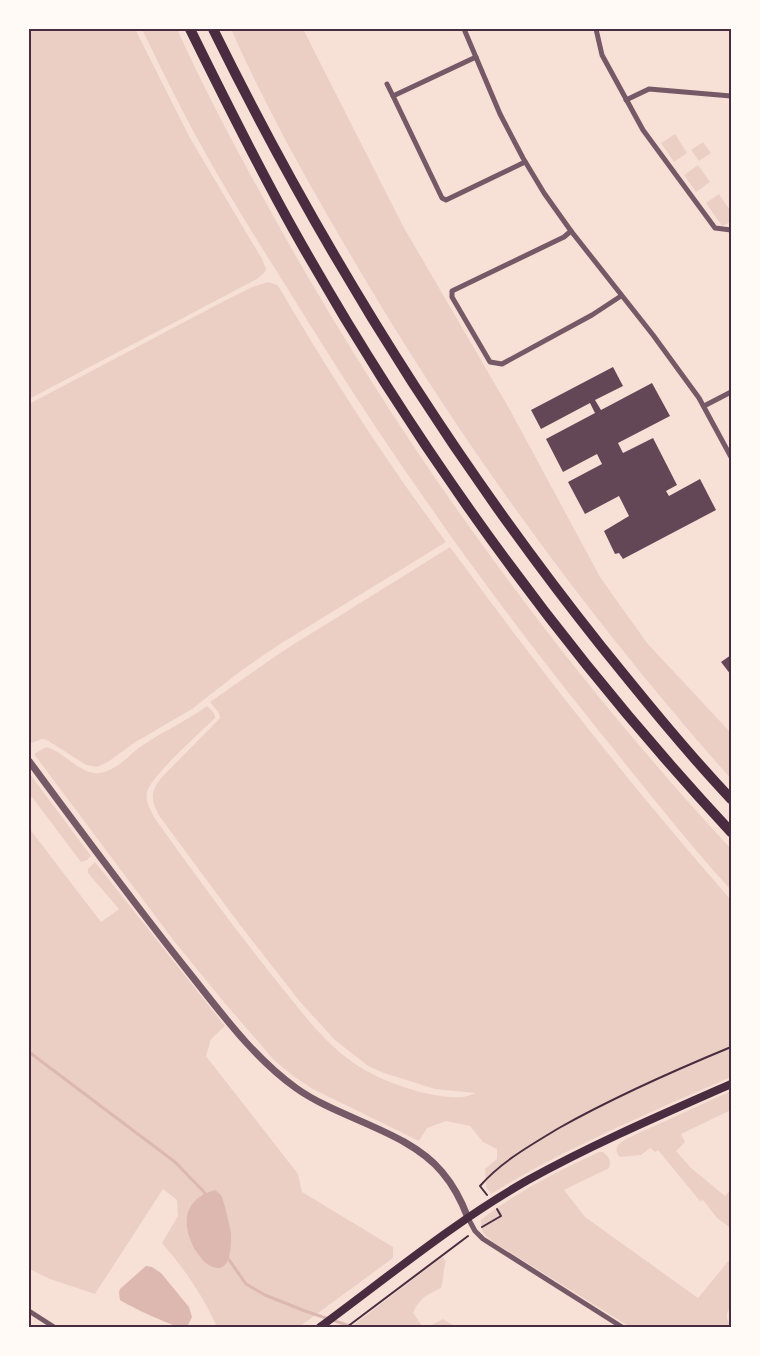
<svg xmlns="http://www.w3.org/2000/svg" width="760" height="1356" font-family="'Exo 2',sans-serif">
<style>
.green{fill:#ebcfc5}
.water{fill:#dcb8b0}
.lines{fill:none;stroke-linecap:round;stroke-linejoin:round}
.stream{stroke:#dcb8b0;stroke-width:3}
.building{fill:#644757}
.path{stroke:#4a2c40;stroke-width:2}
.minor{stroke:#755966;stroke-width:5}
.tertiary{stroke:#755966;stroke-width:7}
.secondary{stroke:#4a2c40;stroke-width:8}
.motorway{stroke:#4a2c40;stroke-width:10}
.neatline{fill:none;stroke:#4a2c40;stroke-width:2}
</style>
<rect width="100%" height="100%" fill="#f7e1d7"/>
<g class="green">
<path d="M 29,29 L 135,29 L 190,138 L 262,259 L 266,269 L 264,273 L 257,279 L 29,399 Z"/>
<path d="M 142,29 L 177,29 C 209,100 247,169 285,237 C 410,458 559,663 731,849 L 731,890 C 680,834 634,774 587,716 C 480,583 383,444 294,299 C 254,235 213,171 179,104 C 166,79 154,54 142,29 Z"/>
<path d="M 231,29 L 303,29 L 403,226 L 510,410 L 600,577 L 647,643 L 731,733 L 731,779 C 587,616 459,441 350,254 C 307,181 265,106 231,29 Z"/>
<path d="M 675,134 L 687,153 L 674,162 L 661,143 Z"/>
<path d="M 703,142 L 711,153 L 699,161 L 691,150 Z"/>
<path d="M 698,165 L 710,182 L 696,192 L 684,175 Z"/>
<path d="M 719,194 L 731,212 L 731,222 L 722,226 L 706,203 Z"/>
<path d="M 268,282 L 277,285 L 280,289 C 331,376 386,461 446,542 L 280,644 L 242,670 L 192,709 L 134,743 L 108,762 L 97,767 L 86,765 L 47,740 L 42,739 L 29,744 L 29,404 L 226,300 L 252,287 Z"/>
<path d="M 450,547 C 539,669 632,787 731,900 L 731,1077 C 649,1113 567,1147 491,1194 L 486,1187 L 485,1169 L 497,1159 L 497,1149 L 483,1142 L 470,1126 L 446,1121 L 427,1128 L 419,1141 L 313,1089 L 293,1076 L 274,1060 L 223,1001 L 174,941 L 34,754 L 46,747 C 64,752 76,770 94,773 C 99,774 105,772 109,770 C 122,765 132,752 143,745 C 164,731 186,721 207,706 L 214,713 L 215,718 C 201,732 150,777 147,792 C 145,802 151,812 156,820 C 196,876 236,931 279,984 C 301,1011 322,1040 351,1061 C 376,1080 429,1099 461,1097 C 465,1097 471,1095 475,1093 L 435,1089 L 384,1073 L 368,1066 L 335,1040 L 301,1003 L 240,925 L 160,817 C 151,800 149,793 162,777 L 220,718 L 219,713 L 210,702 L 283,651 Z"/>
<path d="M 29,773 L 91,856 L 87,860 L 81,862 L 32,797 L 29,797 Z"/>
<path d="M 29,828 L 101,922 L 119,909 L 88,873 L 88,869 L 95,862 L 225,1026 L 211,1039 L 206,1056 L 298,1174 L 302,1192 L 393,1247 L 393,1258 L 299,1327 L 217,1327 C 202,1294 185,1270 162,1243 L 178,1216 L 177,1200 L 163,1189 L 95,1294 L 50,1279 L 29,1269 Z"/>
<path d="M 731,1091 L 731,1110 L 681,1134 L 685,1142 L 676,1151 L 691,1168 L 725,1196 L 731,1190 L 731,1228 L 717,1218 L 703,1200 L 700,1201 L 658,1150 L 655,1152 L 650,1148 L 641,1155 L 620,1157 C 611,1147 622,1141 630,1137 Z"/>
<path d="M 599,1152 L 603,1152 C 608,1156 612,1161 609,1168 L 564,1190 L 585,1217 L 698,1298 L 731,1258 L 731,1306 C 724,1317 727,1317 731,1327 L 630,1327 L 503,1248 C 492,1241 479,1235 481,1220 C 516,1192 558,1171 599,1152 Z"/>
<path d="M 442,1257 L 446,1261 C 443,1270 444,1278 441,1288 C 428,1294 418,1299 413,1313 L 421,1324 L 422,1327 L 351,1327 Z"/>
<path d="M 443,1319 L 456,1327 L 428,1327 Z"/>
</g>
<g class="water">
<path d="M 215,1190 C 217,1192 219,1193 221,1195 C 224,1200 230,1227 231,1233 C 231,1244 232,1274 213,1267 C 205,1265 198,1254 194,1248 C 181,1222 184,1199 215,1190 Z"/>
<path d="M 146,1266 L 152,1267 L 161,1273 L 189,1307 L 192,1317 L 188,1325 C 186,1326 183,1327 181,1327 C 171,1326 129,1306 120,1300 L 119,1293 L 120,1289 Z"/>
</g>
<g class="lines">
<g class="stream">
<path d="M 29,1052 L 175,1162 L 205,1193 L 205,1195"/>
<path d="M 227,1257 L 246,1284 L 265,1295 L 305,1311 L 353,1327"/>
</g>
</g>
<g class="building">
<path d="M 613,367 L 623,386 L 595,400 L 601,410 L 652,383 L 670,416 L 618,443 L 623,453 L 653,438 L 677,485 L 666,491 L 669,496 L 700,479 L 716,510 L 623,559 L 619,553 L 615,554 L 604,531 L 629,516 L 619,496 L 585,514 L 568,482 L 602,464 L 597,454 L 563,472 L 546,439 L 595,413 L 590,403 L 541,429 L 531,410 Z"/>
<path d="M 731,655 L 731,675 L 721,662 Z"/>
</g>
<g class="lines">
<g class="path">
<path d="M 487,1195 L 480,1186 C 502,1161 531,1145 559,1128 C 614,1097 673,1071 731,1047"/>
<path d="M 482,1227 L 501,1216 L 497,1209"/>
<path d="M 347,1327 L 468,1236"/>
</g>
<g class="minor">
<path d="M 464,29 L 500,114 L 523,158 L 544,193 L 571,231 L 653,335 L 699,398 L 731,457"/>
<path d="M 596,29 L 602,55 L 643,130 L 715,228 L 731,230"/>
<path d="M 387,84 L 393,96 L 476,57"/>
<path d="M 393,96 L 442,198 L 446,200 L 525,162"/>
<path d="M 626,100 L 649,89 L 731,96"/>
<path d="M 571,231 L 564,237 L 452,291 L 452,297 L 490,362 L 502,364 L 592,315 L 621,296"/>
<path d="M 704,406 L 731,392"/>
<path d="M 468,1218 L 475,1231 L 483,1239 L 622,1327"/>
<path d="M 29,1311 L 54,1327"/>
</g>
<path class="tertiary" d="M 29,761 C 82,833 135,905 191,975 C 222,1014 254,1058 296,1088 C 339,1119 408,1131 442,1172 C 454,1186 462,1202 468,1218"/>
<path class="secondary" d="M 320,1327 C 388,1277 454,1222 528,1180 C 593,1144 663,1114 731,1084"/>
<g class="motorway">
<path d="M 190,29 C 223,96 256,163 293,229 C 414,445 562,650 731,832"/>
<path d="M 213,29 C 321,248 449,455 601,646 C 643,698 685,750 731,799"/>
</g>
</g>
<rect width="760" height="1356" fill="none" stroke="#fffaf5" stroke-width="60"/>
<rect x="30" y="30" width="700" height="1296" class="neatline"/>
</svg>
